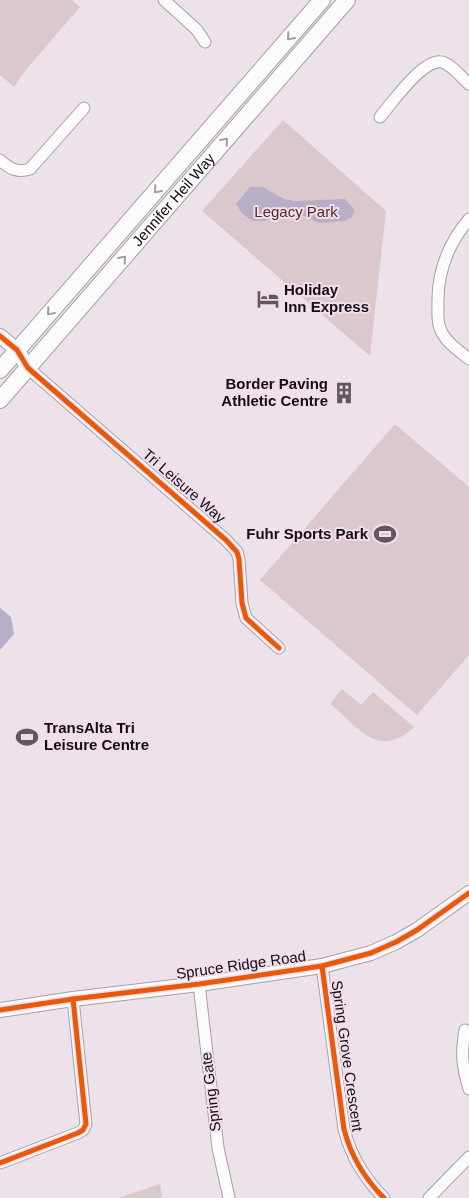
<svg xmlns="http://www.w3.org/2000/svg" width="469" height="1198" font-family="Helvetica,sans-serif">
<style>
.green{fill:#dac8cc}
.water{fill:#b6afc5}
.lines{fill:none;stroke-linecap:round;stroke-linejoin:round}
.minor-casing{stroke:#a79fa5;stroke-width:13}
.tertiary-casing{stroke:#a79fa5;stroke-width:16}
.secondary-casing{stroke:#a79fa5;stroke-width:18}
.minor{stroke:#fcfbfc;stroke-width:11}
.tertiary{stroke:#fcfbfc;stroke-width:14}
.secondary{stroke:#fcfbfc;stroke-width:16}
.cycleway-casing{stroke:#f1deec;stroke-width:8}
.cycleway{stroke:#e8590c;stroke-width:5}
.oneway{stroke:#9f9c9f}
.labels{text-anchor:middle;stroke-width:4;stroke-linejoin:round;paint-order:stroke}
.street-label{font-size:15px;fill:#140e13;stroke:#f1deec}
.park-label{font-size:15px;fill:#57272c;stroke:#f1deec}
.poi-label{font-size:15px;font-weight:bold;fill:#140e13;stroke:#f1deec;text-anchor:start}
</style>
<rect width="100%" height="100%" fill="#ede2ea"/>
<g class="green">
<path d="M 0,0 L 72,0 L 80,7 L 25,71 L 14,87 L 0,75 Z"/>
<path d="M 283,120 L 386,211 L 370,356 L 202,211 Z"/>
<path d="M 395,424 L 469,487 L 469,655 L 417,715 L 260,580 Z"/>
<path d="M 342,689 L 361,705 L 373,692 L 414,727 C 380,760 357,728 331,704 L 332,701 Z"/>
<path d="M 160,1184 L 162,1198 L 118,1198 Z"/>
</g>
<g class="water">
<path d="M 250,187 L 263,187 L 284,199 L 294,201 L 345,199 L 355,210 L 351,218 L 344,221 L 319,223 L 297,213 L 283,212 L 266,221 L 252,221 L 242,213 L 236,204 Z"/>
<path d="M 0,608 L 11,617 L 14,634 L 0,650 Z"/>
</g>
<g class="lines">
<g class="minor-casing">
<g id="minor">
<path d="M 164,0 L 197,30 L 205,42"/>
<path d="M 380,117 C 392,103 423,58 442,62 C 452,65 461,77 469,84"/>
<path d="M 0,160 C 10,169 17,173 30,169 L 84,108"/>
<path d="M 469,219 C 448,244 437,272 438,305 C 438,312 437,321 440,328 C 444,341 459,351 469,359"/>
<path d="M 28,368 L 226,540 L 237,552 L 239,559 L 242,603 L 246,618 L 279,648"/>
<path d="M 322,966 L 344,1129 C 351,1157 364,1178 384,1198"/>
<path d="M 199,984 L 218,1148 L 229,1198"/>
<path d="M 465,1030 C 461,1054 462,1065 469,1089"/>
<path d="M 0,1163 L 78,1133 L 83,1130 L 86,1124 L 73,999"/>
<path d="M 429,1198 L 469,1157"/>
</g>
</g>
<g class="tertiary-casing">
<g id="tertiary">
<path d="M 0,336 L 17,350 L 28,368"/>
<path d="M 0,1010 L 73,999 L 199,984 L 322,966 L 371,953 L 396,942 L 417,930 L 469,893"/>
</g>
</g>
<g class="secondary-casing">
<g id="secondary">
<path d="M 0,370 L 322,0"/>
<path id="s1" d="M 0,400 L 347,0"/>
</g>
</g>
<use href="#minor" class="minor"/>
<use href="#tertiary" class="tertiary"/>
<use href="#secondary" class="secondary"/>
<g class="cycleway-casing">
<g id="cycleway">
<path d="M 0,336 L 17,350 L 28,368 L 226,540 L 237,552 L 239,559 L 242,603 L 246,618 L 279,648"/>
<path d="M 322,966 L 344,1129 C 351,1157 364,1178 384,1198"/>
<path d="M 0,1010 L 73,999 L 199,984 L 322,966 L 371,953 L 396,942 L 417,930 L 469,893"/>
<path d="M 0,1163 L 78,1133 L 83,1130 L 86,1124 L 73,999"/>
</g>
</g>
<use href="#cycleway" class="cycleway"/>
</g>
<defs><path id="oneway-chevron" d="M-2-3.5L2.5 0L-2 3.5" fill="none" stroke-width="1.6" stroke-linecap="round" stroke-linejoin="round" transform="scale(1.25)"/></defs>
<g class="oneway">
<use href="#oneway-chevron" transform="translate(290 37) rotate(131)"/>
<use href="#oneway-chevron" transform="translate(225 141) rotate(-49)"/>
<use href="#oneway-chevron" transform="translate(157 190) rotate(131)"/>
<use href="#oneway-chevron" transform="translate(123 259) rotate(-49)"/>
<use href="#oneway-chevron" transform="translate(50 312) rotate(131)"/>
</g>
<defs>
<g id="hotel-bare" transform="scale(1.725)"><path d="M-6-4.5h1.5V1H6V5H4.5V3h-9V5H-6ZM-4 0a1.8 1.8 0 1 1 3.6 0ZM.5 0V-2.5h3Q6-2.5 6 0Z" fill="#60585e" stroke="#f1deec" stroke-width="2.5" paint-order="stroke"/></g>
<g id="building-bare" transform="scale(1.725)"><path d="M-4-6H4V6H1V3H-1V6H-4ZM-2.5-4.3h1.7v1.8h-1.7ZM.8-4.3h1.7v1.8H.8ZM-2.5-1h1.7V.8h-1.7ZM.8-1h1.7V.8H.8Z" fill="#60585e" stroke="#f1deec" stroke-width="2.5" paint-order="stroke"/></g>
<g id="stadium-bare" transform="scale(1.725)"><path d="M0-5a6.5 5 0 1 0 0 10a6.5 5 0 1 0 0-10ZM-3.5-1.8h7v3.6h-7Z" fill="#60585e" stroke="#f1deec" stroke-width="2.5" paint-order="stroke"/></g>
</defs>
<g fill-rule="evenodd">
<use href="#hotel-bare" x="268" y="299"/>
<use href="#building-bare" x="344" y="393"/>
<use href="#stadium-bare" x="385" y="534"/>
<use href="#stadium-bare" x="27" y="737"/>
</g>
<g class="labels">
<g class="street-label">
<text dy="5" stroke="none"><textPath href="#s1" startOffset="265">Jennifer Heil Way</textPath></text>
<text transform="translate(184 486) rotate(41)" y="5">Tri Leisure Way</text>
<text transform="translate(241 965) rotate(-8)" y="5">Spruce Ridge Road</text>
<text transform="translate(347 1056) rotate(82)" y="5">Spring Grove Crescent</text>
<text transform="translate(211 1092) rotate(-97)" y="5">Spring Gate</text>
</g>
<g class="park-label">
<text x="296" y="217">Legacy Park</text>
</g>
<g class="poi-label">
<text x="284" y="295">Holiday<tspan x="284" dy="17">Inn Express</tspan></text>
<text x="328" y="389" text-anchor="end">Border Paving<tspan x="328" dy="17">Athletic Centre</tspan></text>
<text x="368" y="539" text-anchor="end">Fuhr Sports Park</text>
<text x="44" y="733">TransAlta Tri<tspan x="44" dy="17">Leisure Centre</tspan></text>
</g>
</g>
</svg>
